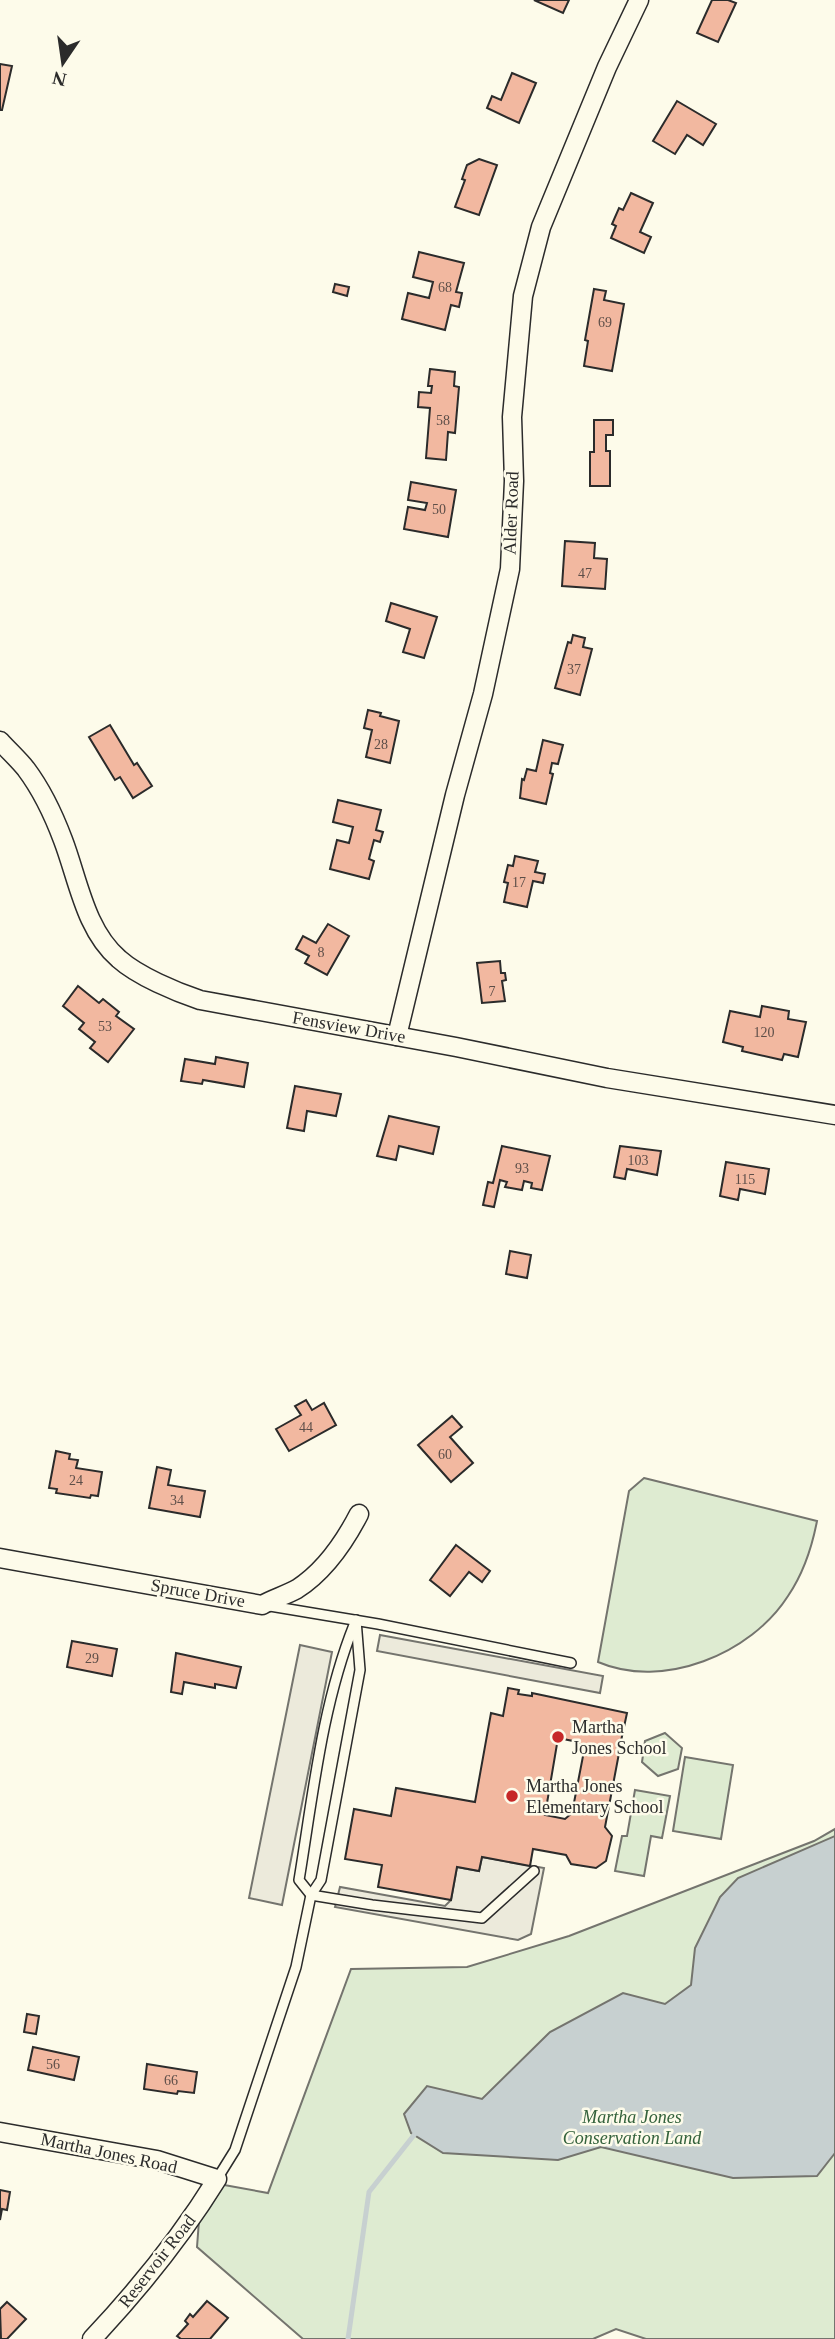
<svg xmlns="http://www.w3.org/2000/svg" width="835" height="2339" font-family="'Times New Roman',serif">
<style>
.green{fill:#deebd1;stroke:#74746e;stroke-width:2}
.parking{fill:#eceadb;stroke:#74746e;stroke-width:2}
.water{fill:#c7d0d0;stroke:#74746e;stroke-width:2}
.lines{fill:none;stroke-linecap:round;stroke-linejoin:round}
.stream{stroke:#c7d0d0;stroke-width:5}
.building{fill:#f2b8a0;stroke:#2b2b2b;stroke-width:2;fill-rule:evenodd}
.lane-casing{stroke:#2b2b2b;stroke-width:12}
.street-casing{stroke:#2b2b2b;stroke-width:21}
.lane{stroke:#fdfbea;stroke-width:9}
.street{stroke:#fdfbea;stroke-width:18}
.poi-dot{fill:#c62828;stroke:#fdfbea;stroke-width:2.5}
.labels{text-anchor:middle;stroke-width:5;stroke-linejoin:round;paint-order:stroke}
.number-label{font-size:14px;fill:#5d4e48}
.street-label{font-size:18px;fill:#2b2b2b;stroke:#fdfbea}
.poi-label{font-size:18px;fill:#2b2b2b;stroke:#fdfbea;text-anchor:start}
.park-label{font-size:18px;font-style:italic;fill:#34623c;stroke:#fdfbea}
</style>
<rect width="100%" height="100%" fill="#fdfbea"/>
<g class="green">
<path d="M 644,1478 L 817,1521 C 812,1547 803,1574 788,1596 C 751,1654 663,1690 598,1662 L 629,1491 Z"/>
<path d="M 665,1733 L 682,1748 L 678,1769 L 658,1776 L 642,1762 L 645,1741 Z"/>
<path d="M 685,1757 L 733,1765 L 721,1839 L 673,1831 Z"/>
<path d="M 635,1790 L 670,1796 L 662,1838 L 651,1836 L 644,1876 L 615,1871 L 622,1836 L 627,1836 Z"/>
<path d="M 835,1829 L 835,2339 L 646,2339 L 616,2329 L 593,2339 L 303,2339 L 197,2247 L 202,2181 L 268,2193 L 351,1969 L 467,1967 L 569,1936 L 814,1841 Z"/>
</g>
<g class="parking">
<path d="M 380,1635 L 603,1676 L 600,1693 L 377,1651 Z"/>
<path d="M 300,1645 L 332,1652 L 282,1905 L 249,1898 Z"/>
<path d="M 482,1857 L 544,1868 L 531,1934 L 518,1940 L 335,1907 L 340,1887 L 445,1906 L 451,1900 L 457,1867 L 479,1871 Z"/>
</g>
<path class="water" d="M 835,1836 L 835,2153 L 817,2176 L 733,2178 L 601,2147 L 558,2160 L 443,2153 L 411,2133 L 404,2114 L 427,2086 L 482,2099 L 550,2032 L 623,1993 L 665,2004 L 691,1985 L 695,1948 L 720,1897 L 738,1878 Z"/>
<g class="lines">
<path class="stream" d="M 348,2339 L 369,2192 L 418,2130"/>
</g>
<g class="building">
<path d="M 534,0 L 569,0 L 563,13 Z"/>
<path d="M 712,0 L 728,0 L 736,3 L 718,42 L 697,33 Z"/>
<path d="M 0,64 L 12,66 L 2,110 L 0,110 Z"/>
<path d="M 512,73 L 536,83 L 519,123 L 487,108 L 492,96 L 501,100 Z"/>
<path d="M 677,101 L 716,124 L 703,145 L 687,135 L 675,154 L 653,141 Z"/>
<path d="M 479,159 L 497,165 L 479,215 L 455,207 L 465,180 L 462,179 L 467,165 Z"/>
<path d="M 631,193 L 653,203 L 640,232 L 651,237 L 644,253 L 611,238 L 616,226 L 612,224 L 619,208 L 623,210 Z"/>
<path d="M 419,252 L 464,263 L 456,292 L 462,293 L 459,307 L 451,305 L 445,330 L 402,319 L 408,293 L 429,298 L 433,282 L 413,277 Z"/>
<path d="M 335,284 L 349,287 L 347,296 L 333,292 Z"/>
<path d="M 594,289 L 606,291 L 604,300 L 624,304 L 612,371 L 584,366 L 588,341 L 585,340 Z"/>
<path d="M 430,369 L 455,372 L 454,386 L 459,387 L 455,433 L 448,432 L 446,460 L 426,458 L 430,408 L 418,407 L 419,392 L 431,393 L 432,386 L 428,386 Z"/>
<path d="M 594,420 L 613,420 L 613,435 L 606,435 L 606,451 L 610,451 L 610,486 L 590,486 L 590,452 L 594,452 Z"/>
<path d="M 411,482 L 456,490 L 448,537 L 404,529 L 408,507 L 425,510 L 427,503 L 408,500 Z"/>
<path d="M 565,541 L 595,543 L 594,558 L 607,559 L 605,589 L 562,586 Z"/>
<path d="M 391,603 L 437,617 L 424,658 L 403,652 L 410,629 L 386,621 Z"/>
<path d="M 573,635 L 585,638 L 583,647 L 592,649 L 580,695 L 555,688 L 568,642 L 571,643 Z"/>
<path d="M 368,710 L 381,713 L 380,716 L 399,721 L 390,763 L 366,757 L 372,730 L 364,728 Z"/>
<path d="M 110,725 L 134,765 L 137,763 L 152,786 L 133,798 L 120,777 L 115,780 L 89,737 Z"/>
<path d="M 543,740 L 563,745 L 558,764 L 552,763 L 550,773 L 553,774 L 546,804 L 520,798 L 522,779 L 524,780 L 527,769 L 536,771 Z"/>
<path d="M 338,800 L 381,810 L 376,830 L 383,832 L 380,842 L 374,840 L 369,859 L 374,861 L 369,879 L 330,869 L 337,840 L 349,843 L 353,827 L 333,822 Z"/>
<path d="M 515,856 L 538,861 L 535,872 L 545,874 L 543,883 L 533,881 L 527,907 L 504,902 L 508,883 L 504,882 L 508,865 L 513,866 Z"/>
<path d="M 328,924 L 349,936 L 327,975 L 305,963 L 309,956 L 296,949 L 303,936 L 316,943 Z"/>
<path d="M 500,961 L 501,973 L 505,973 L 506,980 L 502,981 L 505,1001 L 482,1003 L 477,963 Z"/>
<path d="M 78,986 L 99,1003 L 103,999 L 119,1012 L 116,1016 L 134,1029 L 108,1062 L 90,1048 L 95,1042 L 79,1029 L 84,1023 L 63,1006 Z"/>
<path d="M 762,1006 L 789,1011 L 788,1019 L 806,1022 L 798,1057 L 784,1054 L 782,1060 L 742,1051 L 743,1047 L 723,1042 L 730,1011 L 760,1017 Z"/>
<path d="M 216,1057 L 248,1063 L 244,1087 L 203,1080 L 202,1084 L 181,1081 L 185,1059 L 215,1064 Z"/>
<path d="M 295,1086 L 341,1094 L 336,1116 L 307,1111 L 304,1131 L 287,1128 Z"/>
<path d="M 389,1116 L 439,1127 L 433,1154 L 399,1146 L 396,1160 L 377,1156 Z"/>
<path d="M 502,1146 L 550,1156 L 542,1190 L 531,1188 L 532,1183 L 524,1181 L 522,1190 L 505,1187 L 507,1182 L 500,1180 L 494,1207 L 483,1205 L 488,1182 L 493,1183 Z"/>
<path d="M 620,1146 L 661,1151 L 657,1175 L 627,1169 L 625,1179 L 614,1177 Z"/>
<path d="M 726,1162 L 769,1169 L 765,1194 L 740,1189 L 738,1200 L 720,1196 Z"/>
<path d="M 510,1251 L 531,1255 L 527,1278 L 506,1274 Z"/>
<path d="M 306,1400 L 312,1410 L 324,1403 L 336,1425 L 289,1451 L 276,1429 L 301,1415 L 295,1406 Z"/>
<path d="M 452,1416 L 462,1427 L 450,1437 L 473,1463 L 451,1482 L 418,1445 Z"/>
<path d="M 56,1451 L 70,1454 L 69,1459 L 78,1460 L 76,1468 L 102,1472 L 98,1496 L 91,1495 L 90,1498 L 56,1493 L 57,1489 L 49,1488 Z"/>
<path d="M 157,1467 L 171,1470 L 168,1485 L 205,1491 L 200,1517 L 149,1508 Z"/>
<path d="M 456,1545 L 490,1571 L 482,1582 L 469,1572 L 450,1596 L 430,1580 Z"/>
<path d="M 72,1641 L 117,1649 L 112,1676 L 67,1667 Z"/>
<path d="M 176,1653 L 241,1667 L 236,1688 L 215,1684 L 215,1688 L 184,1682 L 182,1694 L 171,1692 Z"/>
<path d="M 508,1688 L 519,1690 L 518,1694 L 532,1696 L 532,1693 L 627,1713 L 621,1741 L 618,1741 L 617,1747 L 620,1748 L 605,1827 L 612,1836 L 606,1861 L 596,1868 L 571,1864 L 566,1855 L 533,1849 L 530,1866 L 482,1857 L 479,1871 L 457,1867 L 451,1900 L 378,1887 L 382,1865 L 345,1859 L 354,1809 L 391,1816 L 396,1788 L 475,1802 L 491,1713 L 503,1716 ZM 558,1738 L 578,1742 L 584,1751 L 572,1813 L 565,1819 L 545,1815 Z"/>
<path d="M 27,2014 L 39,2016 L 36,2034 L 24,2032 Z"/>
<path d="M 33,2047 L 79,2057 L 74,2080 L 28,2070 Z"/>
<path d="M 147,2064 L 197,2072 L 194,2093 L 178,2091 L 177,2094 L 144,2089 Z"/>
<path d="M 0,2190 L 10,2192 L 7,2210 L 2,2209 L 0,2220 Z"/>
<path d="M 207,2301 L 228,2318 L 210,2339 L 181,2339 L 177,2336 L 188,2324 L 185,2321 L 190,2314 L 193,2317 Z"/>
<path d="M 7,2302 L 26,2319 L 7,2339 L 1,2339 L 0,2309 Z"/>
</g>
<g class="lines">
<g class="lane-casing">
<g id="lane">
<path d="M 270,1606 L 378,1624 L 571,1663"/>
<path d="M 354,1625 C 322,1705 313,1795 299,1880 L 311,1895 L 372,1905 L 482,1918 L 534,1871"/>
<path d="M 217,2179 L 235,2150 L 296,1967 L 311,1895 L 321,1880 L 360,1670 L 356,1620"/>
</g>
</g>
<g class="street-casing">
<g id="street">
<path d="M 0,741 C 8,750 18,759 26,769 C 41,789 54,816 63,840 C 78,879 85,930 119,959 C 138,976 176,992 200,1000 L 456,1047 L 607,1078 L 835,1115"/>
<path d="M 397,1036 L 455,795 L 483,694 L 510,569 L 514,481 L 512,417 L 523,296 L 541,227 L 607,67 L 639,0"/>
<path d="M 0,1558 L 262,1605 C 273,1599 286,1595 297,1589 C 325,1571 344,1543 359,1514"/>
<path d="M 0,2132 L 157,2160 L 217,2179 C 181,2237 139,2289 92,2339"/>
</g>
</g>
<use href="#lane" class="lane"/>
<use href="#street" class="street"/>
</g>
<g class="poi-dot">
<circle cx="558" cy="1737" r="7"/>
<circle cx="512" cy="1796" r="7"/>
</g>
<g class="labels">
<g class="number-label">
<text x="445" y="292">68</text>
<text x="605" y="327">69</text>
<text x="443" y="425">58</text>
<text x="439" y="514">50</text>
<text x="585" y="578">47</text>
<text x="574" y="674">37</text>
<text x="381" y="749">28</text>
<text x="519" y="887">17</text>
<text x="321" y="957">8</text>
<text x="492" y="996">7</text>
<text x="105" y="1031">53</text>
<text x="764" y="1037">120</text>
<text x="638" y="1165">103</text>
<text x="522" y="1173">93</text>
<text x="745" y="1184">115</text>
<text x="306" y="1432">44</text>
<text x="445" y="1459">60</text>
<text x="76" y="1485">24</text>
<text x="177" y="1505">34</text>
<text x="92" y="1663">29</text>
<text x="53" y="2069">56</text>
<text x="171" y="2085">66</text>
</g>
<g class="street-label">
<text transform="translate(511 513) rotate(-88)" y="6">Alder Road</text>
<text transform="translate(349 1027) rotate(10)" y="6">Fensview Drive</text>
<text transform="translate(198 1593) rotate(10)" y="6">Spruce Drive</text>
<text transform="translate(109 2153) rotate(12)" y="6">Martha Jones Road</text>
<text transform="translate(157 2261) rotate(-52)" y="6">Reservoir Road</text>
</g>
<g class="poi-label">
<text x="572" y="1733">Martha<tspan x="572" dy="21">Jones School</tspan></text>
<text x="526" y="1792">Martha Jones<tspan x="526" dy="21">Elementary School</tspan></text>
</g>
<g class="park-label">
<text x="632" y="2123">Martha Jones<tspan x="632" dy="21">Conservation Land</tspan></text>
</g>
</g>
<g transform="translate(63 63) rotate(193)" stroke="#fdfbea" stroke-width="5" paint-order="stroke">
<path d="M0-5L12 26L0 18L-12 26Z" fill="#2b2b2b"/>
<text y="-10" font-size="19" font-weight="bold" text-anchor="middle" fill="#2b2b2b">N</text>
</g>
</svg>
